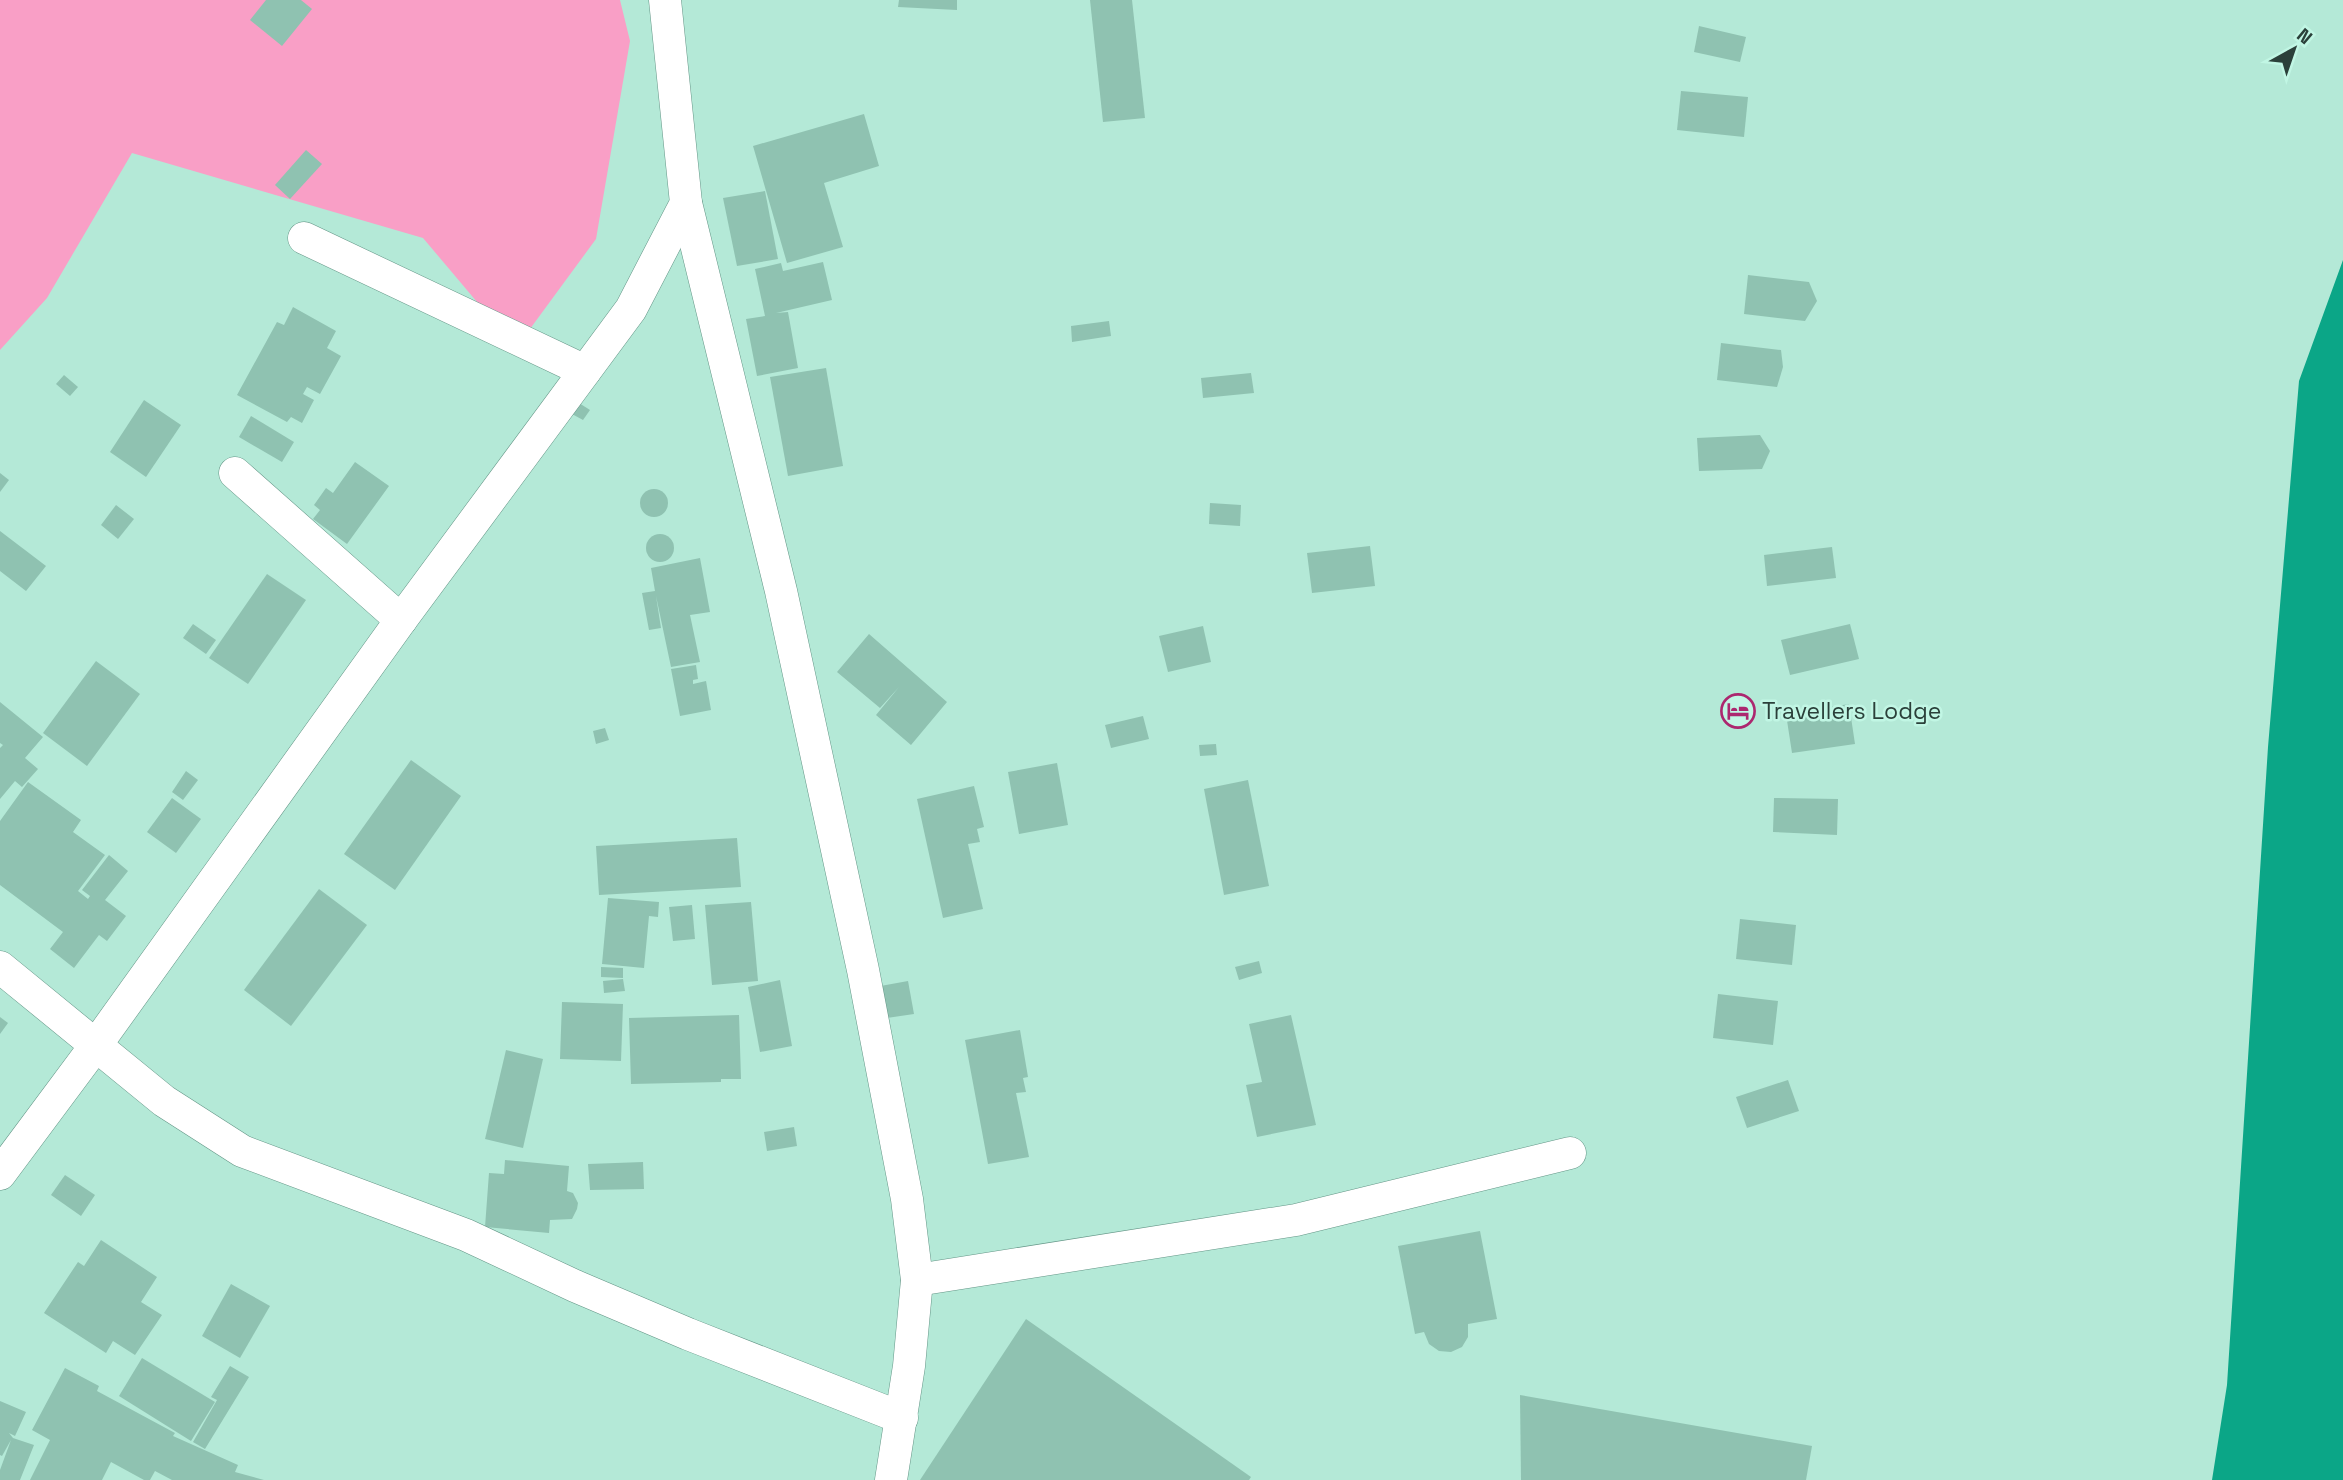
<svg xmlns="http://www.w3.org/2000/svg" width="2343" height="1480" font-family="'Space Grotesk',sans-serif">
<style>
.green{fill:#f99fc6}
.water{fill:#0ba687}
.building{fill:#8fc2b1}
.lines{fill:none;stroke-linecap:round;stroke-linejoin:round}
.minor-casing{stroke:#639586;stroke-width:33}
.minor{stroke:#fff;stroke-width:32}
.labels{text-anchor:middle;stroke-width:5;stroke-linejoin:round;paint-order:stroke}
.poi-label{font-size:23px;fill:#2b403a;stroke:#c1f6e4;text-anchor:start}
</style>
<rect width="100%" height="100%" fill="#b4e9d7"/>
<path class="green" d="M 0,0 L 620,0 L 630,41 L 596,239 L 516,348 L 423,238 L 132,153 L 47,298 L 0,350 Z"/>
<path class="water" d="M 2343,260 L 2343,1480 L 2212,1480 L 2227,1385 L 2268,747 L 2299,381 Z"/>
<g class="building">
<path d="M 266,0 L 301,0 L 312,9 L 282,46 L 250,20 Z"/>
<path d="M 899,0 L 957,0 L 957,10 L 898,7 Z"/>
<path d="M 1090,0 L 1132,0 L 1145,118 L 1103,122 Z"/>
<path d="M 1699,26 L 1746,37 L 1740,62 L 1694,52 Z"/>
<path d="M 1681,91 L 1748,97 L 1744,137 L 1677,130 Z"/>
<path d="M 864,114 L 879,166 L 824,183 L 843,247 L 787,263 L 753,146 Z"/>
<path d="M 306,150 L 322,164 L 290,199 L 275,185 Z"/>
<path d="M 765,191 L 778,259 L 737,266 L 723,198 Z"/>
<path d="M 823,262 L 832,300 L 776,313 L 788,312 L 798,368 L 757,376 L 746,319 L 765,316 L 755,269 L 781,263 L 783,271 Z"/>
<path d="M 1748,275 L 1809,282 L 1817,301 L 1805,321 L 1744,314 Z"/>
<path d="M 293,307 L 336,331 L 327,348 L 341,356 L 320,394 L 307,387 L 303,394 L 314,400 L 302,423 L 291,417 L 287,422 L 237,395 L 277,322 L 284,325 Z"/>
<path d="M 1109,321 L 1111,336 L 1072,342 L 1071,326 Z"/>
<path d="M 1721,343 L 1781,350 L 1783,367 L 1777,387 L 1717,380 Z"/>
<path d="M 826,368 L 843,466 L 788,476 L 770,377 Z"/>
<path d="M 1251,373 L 1254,393 L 1203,398 L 1201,378 Z"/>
<path d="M 64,375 L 78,387 L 70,396 L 56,384 Z"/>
<path d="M 144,400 L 181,425 L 146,477 L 110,452 Z"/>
<path d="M 579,403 L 590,410 L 583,420 L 572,414 Z"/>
<path d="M 251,416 L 294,442 L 282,462 L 239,437 Z"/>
<path d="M 1760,435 L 1770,451 L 1762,469 L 1699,471 L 1697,438 Z"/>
<path d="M 355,462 L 389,486 L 347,544 L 313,519 L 320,510 L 314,505 L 326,488 L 333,493 Z"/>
<path d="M 0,473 L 9,480 L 0,492 Z"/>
<circle cx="654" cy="503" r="14"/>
<path d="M 1210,503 L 1241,505 L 1240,526 L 1209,524 Z"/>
<path d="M 116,505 L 134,519 L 118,539 L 101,525 Z"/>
<path d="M 0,531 L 46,566 L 26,591 L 0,571 Z"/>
<circle cx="660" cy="548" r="14"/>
<path d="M 1370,546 L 1375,586 L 1312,593 L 1307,553 Z"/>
<path d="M 1832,547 L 1836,578 L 1767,586 L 1764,555 Z"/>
<path d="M 700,558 L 710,612 L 690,615 L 700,662 L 671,667 L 656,596 L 661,628 L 649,630 L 642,593 L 655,591 L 651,568 Z"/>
<path d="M 267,574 L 306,600 L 248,684 L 209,658 Z"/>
<path d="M 193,624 L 216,640 L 206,654 L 183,638 Z"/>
<path d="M 1850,624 L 1859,659 L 1790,675 L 1781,640 Z"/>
<path d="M 1203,626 L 1211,662 L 1168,672 L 1159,636 Z"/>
<path d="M 869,634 L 947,702 L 911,745 L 876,715 L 899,687 L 880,708 L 837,672 Z"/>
<path d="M 96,661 L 140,694 L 87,766 L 43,733 Z"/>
<path d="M 696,665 L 698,679 L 693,680 L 693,684 L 706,681 L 711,710 L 680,716 L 671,669 Z"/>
<path d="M 0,702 L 43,737 L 25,758 L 38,769 L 22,787 L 15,781 L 0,799 L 0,748 L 3,745 L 0,743 Z"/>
<path d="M 1849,704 L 1855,744 L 1792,753 L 1786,714 Z"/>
<path d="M 1143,716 L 1149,739 L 1111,748 L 1105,725 Z"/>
<path d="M 605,728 L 609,740 L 596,744 L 593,731 Z"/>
<path d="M 1216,744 L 1217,755 L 1200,756 L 1199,745 Z"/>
<path d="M 411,760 L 461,796 L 395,890 L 344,854 Z"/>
<path d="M 1057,763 L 1068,825 L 1019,834 L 1008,772 Z"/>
<path d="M 186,771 L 198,780 L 183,800 L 172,792 Z"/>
<path d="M 1248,780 L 1269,886 L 1224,895 L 1204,789 Z"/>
<path d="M 28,782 L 81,820 L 73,832 L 105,855 L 78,891 L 88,899 L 90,896 L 82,890 L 109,855 L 128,871 L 105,900 L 126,916 L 107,941 L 99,935 L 74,968 L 50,949 L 63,932 L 0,885 L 0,821 Z"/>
<path d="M 974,786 L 984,827 L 977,829 L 980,842 L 968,844 L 983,909 L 943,918 L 917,799 Z"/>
<path d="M 172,798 L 201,819 L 176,853 L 147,832 Z"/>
<path d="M 1774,798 L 1838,799 L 1837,835 L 1773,832 Z"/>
<path d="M 737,838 L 741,887 L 599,895 L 596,846 Z"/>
<path d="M 319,889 L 367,925 L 291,1026 L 244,990 Z"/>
<path d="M 608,898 L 659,902 L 658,917 L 649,916 L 644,968 L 602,964 Z"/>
<path d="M 751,902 L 758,981 L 712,985 L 705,905 Z"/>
<path d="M 692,905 L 695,939 L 673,941 L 669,907 Z"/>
<path d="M 1740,919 L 1796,925 L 1792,965 L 1736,959 Z"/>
<path d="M 1259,961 L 1262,973 L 1239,980 L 1235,967 Z"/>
<path d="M 601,967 L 623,968 L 623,978 L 601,977 Z"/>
<path d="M 623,979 L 625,991 L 604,993 L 603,981 Z"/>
<path d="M 780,980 L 792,1046 L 760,1052 L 748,987 Z"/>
<path d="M 908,981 L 914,1014 L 880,1019 L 875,987 Z"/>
<path d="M 1718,994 L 1778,1001 L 1773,1045 L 1713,1038 Z"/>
<path d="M 562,1002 L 623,1004 L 621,1061 L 560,1059 Z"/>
<path d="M 739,1015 L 741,1079 L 721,1079 L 721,1082 L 631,1084 L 629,1018 Z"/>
<path d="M 1291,1015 L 1316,1125 L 1257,1137 L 1246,1085 L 1262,1082 L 1249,1024 Z"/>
<path d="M 0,1017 L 8,1023 L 0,1034 Z"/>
<path d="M 1020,1030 L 1028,1077 L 1023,1078 L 1026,1092 L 1016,1093 L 1029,1157 L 988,1164 L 965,1040 Z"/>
<path d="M 506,1050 L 543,1059 L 523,1148 L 485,1139 Z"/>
<path d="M 1788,1080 L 1799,1111 L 1747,1128 L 1736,1097 Z"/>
<path d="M 794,1127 L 797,1146 L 767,1151 L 764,1132 Z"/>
<path d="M 505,1160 L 569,1166 L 567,1191 L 573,1193 L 578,1203 L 577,1209 L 572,1219 L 550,1220 L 549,1233 L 485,1227 L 489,1173 L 504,1174 Z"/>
<path d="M 643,1162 L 644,1189 L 590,1190 L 588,1164 Z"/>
<path d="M 65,1175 L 95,1195 L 81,1216 L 51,1195 Z"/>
<path d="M 1480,1231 L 1497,1319 L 1468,1324 L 1468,1337 L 1462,1347 L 1451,1352 L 1439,1351 L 1429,1344 L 1424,1332 L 1415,1334 L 1398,1246 Z"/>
<path d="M 101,1240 L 157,1277 L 141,1302 L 162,1315 L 135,1355 L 113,1341 L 106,1353 L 44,1313 L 78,1262 L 84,1266 Z"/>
<path d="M 231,1284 L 270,1306 L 240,1358 L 202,1336 Z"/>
<path d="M 1026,1319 L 1251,1477 L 1249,1480 L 920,1480 Z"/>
<path d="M 142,1358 L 215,1402 L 191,1441 L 119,1396 Z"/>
<path d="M 230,1366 L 249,1377 L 205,1449 L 193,1442 L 217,1400 L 211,1397 Z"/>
<path d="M 65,1368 L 99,1386 L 97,1391 L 175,1433 L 173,1436 L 238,1465 L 235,1472 L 264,1480 L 172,1480 L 155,1471 L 150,1480 L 144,1480 L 111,1462 L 102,1480 L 30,1480 L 50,1440 L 32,1430 Z"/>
<path d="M 1520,1395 L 1812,1446 L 1806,1480 L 1521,1480 Z"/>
<path d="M 0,1401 L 26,1412 L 15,1436 L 9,1433 L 13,1438 L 34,1445 L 20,1480 L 0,1480 L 0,1470 L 11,1440 L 2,1456 L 0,1455 Z"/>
</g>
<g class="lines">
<g class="minor-casing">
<g id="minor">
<path d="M 686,203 L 781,591 L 863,970 L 907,1199 L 917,1280 L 909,1366 L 891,1480"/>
<path d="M 304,238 L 585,371"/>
<path d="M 235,473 L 401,620"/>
<path d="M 0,967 L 164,1101 L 242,1151 L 466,1235 L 575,1286 L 688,1334 L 902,1418"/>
<path d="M 0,1174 L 96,1045 L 401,620 L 631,309 L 686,203 L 665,0"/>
<path d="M 917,1280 L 1296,1220 L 1570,1153"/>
</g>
</g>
<use href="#minor" class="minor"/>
</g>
<defs>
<g id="hotel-ring" transform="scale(1.75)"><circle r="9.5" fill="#c1f6e4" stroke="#ac276f" stroke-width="1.5"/><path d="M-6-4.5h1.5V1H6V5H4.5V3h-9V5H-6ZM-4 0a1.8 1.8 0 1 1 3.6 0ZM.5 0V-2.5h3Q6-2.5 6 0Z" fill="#ac276f"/></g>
</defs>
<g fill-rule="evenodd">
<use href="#hotel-ring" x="1738" y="711"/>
</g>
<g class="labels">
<g class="poi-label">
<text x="1762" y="719">Travellers Lodge</text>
</g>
</g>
<g transform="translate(2294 49) rotate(40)" stroke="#c1f6e4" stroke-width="5" paint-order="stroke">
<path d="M0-5L12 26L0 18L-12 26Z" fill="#2b403a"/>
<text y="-10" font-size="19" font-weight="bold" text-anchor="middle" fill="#2b403a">N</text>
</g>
</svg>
